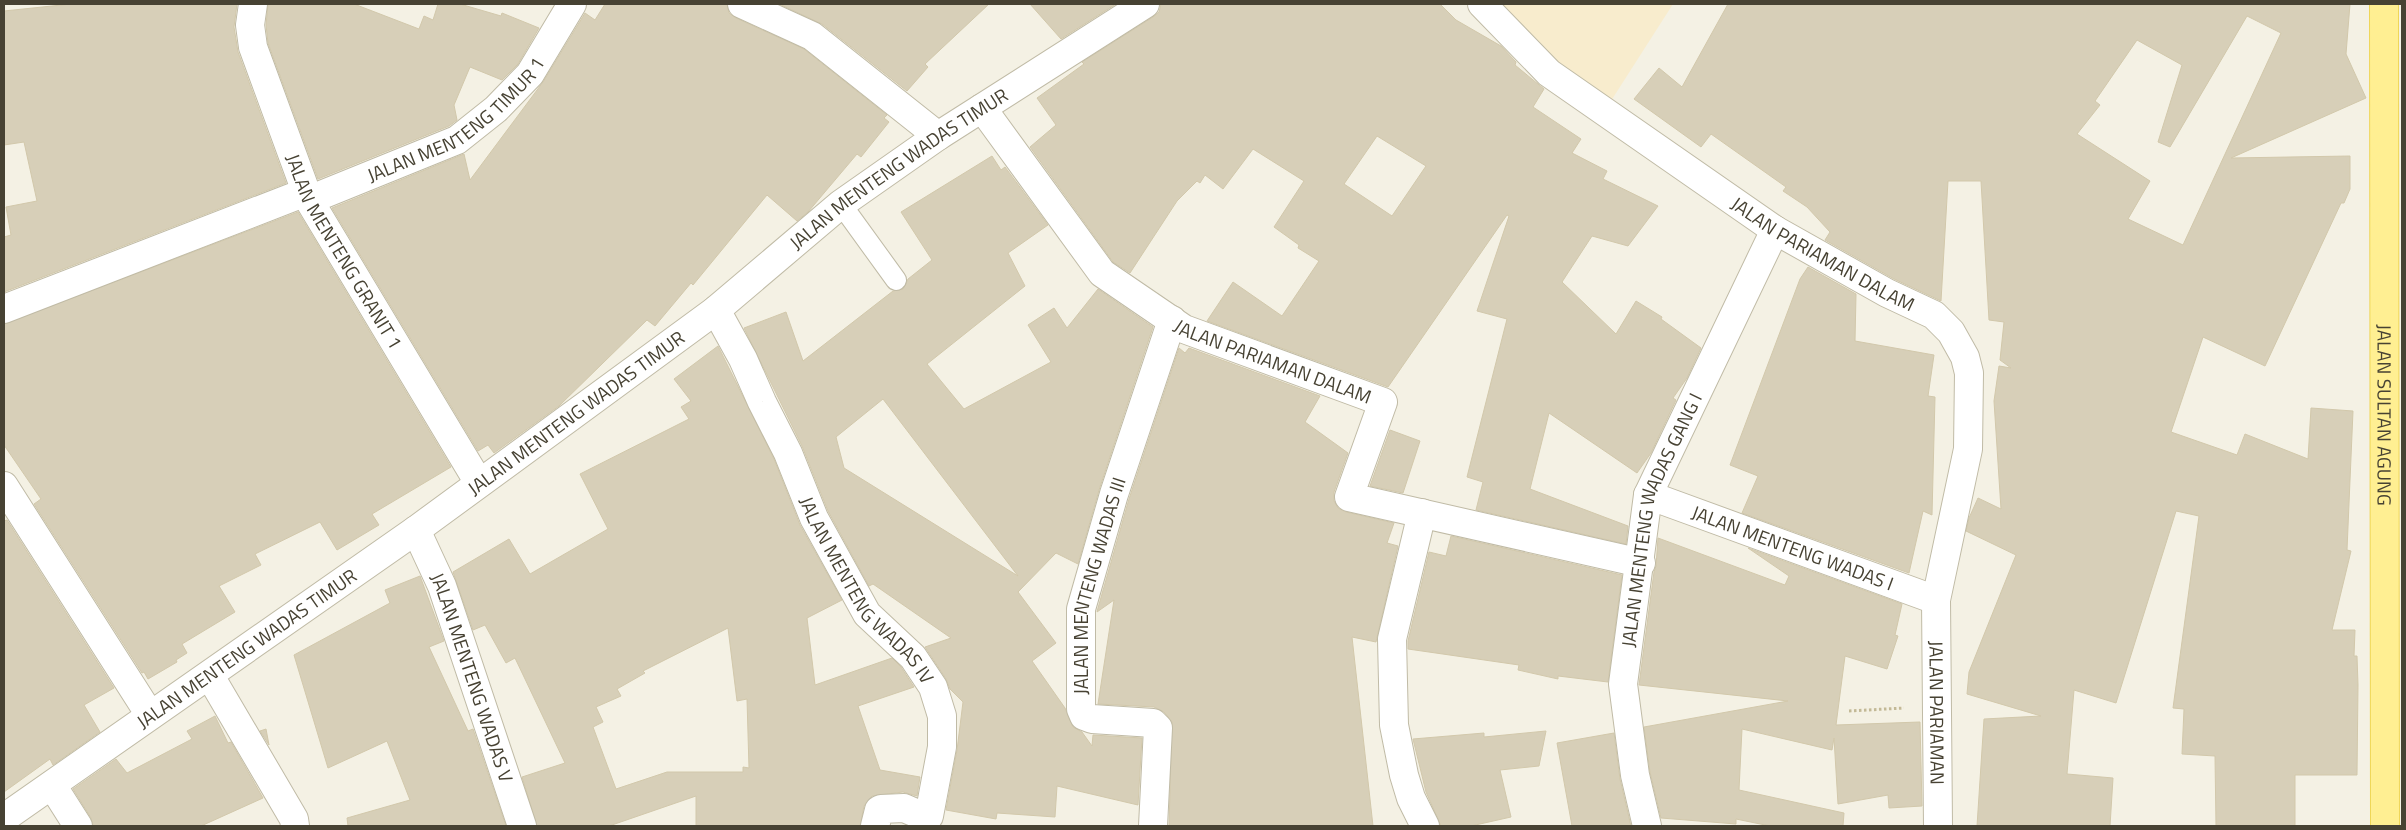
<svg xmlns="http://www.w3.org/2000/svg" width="2406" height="830" font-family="'Titillium Web',sans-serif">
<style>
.commercial{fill:#f8eccd}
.building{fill:#d7cfb8;stroke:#d2c8ab;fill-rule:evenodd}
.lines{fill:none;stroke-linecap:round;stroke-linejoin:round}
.service-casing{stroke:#c0bba6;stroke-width:22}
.minor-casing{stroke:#c0bba6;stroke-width:30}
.tertiary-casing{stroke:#c0bba6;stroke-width:30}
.primary-casing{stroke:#efd657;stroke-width:30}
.path{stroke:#c3b996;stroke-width:3;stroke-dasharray:2.5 2.5;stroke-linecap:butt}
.service{stroke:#fff;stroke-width:20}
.minor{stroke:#fff;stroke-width:28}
.tertiary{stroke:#fff;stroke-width:28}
.primary{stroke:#ffef92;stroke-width:28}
.labels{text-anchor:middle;stroke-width:4;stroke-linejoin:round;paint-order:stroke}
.street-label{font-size:19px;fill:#474233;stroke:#fff}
</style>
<rect width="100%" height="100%" fill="#f4f1e4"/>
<path class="commercial" d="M 1495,4 L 1673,4 L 1609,104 L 1532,49 Z"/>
<g class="building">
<path d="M 71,4 L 237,4 L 234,27 L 238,52 L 286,183 L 4,292 L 4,237 L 11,235 L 6,207 L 37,201 L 24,142 L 4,145 L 4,11 Z"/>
<path d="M 268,4 L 354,4 L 419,29 L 424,16 L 433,20 L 438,4 L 460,4 L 501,16 L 502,13 L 539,28 L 518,64 L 502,80 L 470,67 L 454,105 L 457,120 L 449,126 L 318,179 L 268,43 L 266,25 Z"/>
<path d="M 605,4 L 727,4 L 729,13 L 736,18 L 804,49 L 887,115 L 884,118 L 889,122 L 861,157 L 857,154 L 808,212 L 797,221 L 767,195 L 693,285 L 691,283 L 655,326 L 647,320 L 559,406 L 494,453 L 488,445 L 478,451 L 332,208 L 464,154 L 470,180 L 543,82 L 585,13 L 595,20 Z"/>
<path d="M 779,4 L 989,4 L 925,64 L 928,67 L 907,91 L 822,24 Z"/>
<path d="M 1030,4 L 1116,4 L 1061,39 Z"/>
<path d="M 1161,4 L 1440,4 L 1456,20 L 1501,46 L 1516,62 L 1515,65 L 1544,89 L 1533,107 L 1581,139 L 1572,153 L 1607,171 L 1603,179 L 1658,206 L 1628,246 L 1592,236 L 1562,282 L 1616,334 L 1636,301 L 1662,317 L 1661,319 L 1701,348 L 1687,378 L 1673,398 L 1676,400 L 1651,453 L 1637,473 L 1549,413 L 1530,489 L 1628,526 L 1626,544 L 1476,510 L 1483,482 L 1467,477 L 1507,319 L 1477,311 L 1509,216 L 1507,215 L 1388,387 L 1207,321 L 1233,282 L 1282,316 L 1319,261 L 1298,248 L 1299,245 L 1274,227 L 1304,181 L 1253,149 L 1223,189 L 1205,175 L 1200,183 L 1197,181 L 1177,201 L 1130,273 L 1113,262 L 1030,147 L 1056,125 L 1037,98 L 1084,64 L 1082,62 L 1153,17 L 1159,12 ZM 1377,136 L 1426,166 L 1392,216 L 1344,184 Z"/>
<path d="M 1728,4 L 2350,4 L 2346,54 L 2366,98 L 2231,158 L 2350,156 L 2350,189 L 2344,203 L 2341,203 L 2265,366 L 2203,337 L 2171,432 L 2237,455 L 2245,434 L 2308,459 L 2311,408 L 2353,411 L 2347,550 L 2351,551 L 2332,630 L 2355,630 L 2354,656 L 2357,656 L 2358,685 L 2357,775 L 2295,775 L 2295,826 L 2216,826 L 2215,756 L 2182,754 L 2184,709 L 2173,708 L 2199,516 L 2176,511 L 2116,703 L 2074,690 L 2067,774 L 2113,778 L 2110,826 L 1977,826 L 1984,719 L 2041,716 L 1967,694 L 1969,672 L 2016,555 L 1966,531 L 1969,518 L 1978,498 L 2001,509 L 1994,401 L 1999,366 L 2011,368 L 2000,360 L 2004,322 L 1989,320 L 1981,181 L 1948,181 L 1941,301 L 1894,279 L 1825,240 L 1830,232 L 1807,207 L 1783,191 L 1786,187 L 1711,134 L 1701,147 L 1634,99 L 1659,68 L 1682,87 ZM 2247,16 L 2281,33 L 2183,245 L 2128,219 L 2150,181 L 2077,134 L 2100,105 L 2095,101 L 2137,40 L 2182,65 L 2158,142 L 2170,147 Z"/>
<path d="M 992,156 L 1001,170 L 1005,167 L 1048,225 L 1008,253 L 1025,286 L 927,364 L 964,409 L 1051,362 L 1028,325 L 1054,308 L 1067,328 L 1098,289 L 1153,327 L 1099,490 L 1078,564 L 1056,553 L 1018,592 L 1056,643 L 1032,661 L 1065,708 L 1073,727 L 1082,732 L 1092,746 L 1093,735 L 1142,738 L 1138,805 L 1057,786 L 1055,817 L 997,813 L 996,819 L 946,810 L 957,750 L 963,702 L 950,689 L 946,679 L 925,647 L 951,638 L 873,584 L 869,586 L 828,511 L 802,446 L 744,328 L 786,312 L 803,361 L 893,291 L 903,289 L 908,279 L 932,260 L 901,212 ZM 883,399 L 1018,576 L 844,468 L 836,437 Z"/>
<path d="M 298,212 L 451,467 L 372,514 L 379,525 L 337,550 L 320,522 L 255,554 L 261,565 L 219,586 L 235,612 L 182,644 L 187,653 L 176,660 L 177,662 L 148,679 L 144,672 L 142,673 L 34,504 L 41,499 L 4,445 L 4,324 Z"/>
<path d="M 1808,267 L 1856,294 L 1855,341 L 1934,355 L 1928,396 L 1935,397 L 1932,515 L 1923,511 L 1909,573 L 1742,513 L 1758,476 L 1730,465 L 1800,279 Z"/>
<path d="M 718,346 L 774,459 L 800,525 L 842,600 L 807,618 L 815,685 L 892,658 L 901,667 L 914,687 L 858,706 L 880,770 L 920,777 L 917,796 L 903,792 L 872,796 L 864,806 L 860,826 L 696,826 L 696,796 L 609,826 L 537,826 L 522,777 L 565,763 L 515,658 L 506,663 L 485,625 L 473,630 L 453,572 L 509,539 L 530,574 L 608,529 L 580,474 L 689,419 L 681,407 L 691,401 L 674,379 ZM 728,628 L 737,701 L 747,699 L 749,768 L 743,767 L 743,772 L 667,772 L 616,789 L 593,727 L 603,722 L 596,707 L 621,696 L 617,689 L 645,673 L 643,671 Z"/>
<path d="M 1179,348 L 1185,353 L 1189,348 L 1320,396 L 1305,422 L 1348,453 L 1334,492 L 1334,501 L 1338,508 L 1346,512 L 1394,523 L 1387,543 L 1398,546 L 1376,642 L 1352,637 L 1373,826 L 1169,826 L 1172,722 L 1164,712 L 1154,707 L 1098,704 L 1114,600 L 1097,612 L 1098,608 L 1129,499 Z"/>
<path d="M 1390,430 L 1420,441 L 1403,493 L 1370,486 Z"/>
<path d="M 7,520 L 114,688 L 84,705 L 100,732 L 53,765 L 50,759 L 4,792 L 4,521 Z"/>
<path d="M 1451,536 L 1622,575 L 1608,682 L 1558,676 L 1558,679 L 1518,670 L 1519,665 L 1408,649 L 1408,641 L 1429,552 L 1446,556 Z"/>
<path d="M 1658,538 L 1785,585 L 1789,576 L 1748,548 L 1902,604 L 1895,635 L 1898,636 L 1887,669 L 1845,656 L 1836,725 L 1920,722 L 1922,806 L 1889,808 L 1888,795 L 1838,804 L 1834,738 L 1832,750 L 1742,729 L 1739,790 L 1844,813 L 1843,826 L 1770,826 L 1736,819 L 1736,824 L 1661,818 L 1650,772 L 1644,727 L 1788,701 L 1639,685 L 1654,572 L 1656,566 Z"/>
<path d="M 420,576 L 444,641 L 429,647 L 468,731 L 473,729 L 506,826 L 348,826 L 347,818 L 410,800 L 387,741 L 328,768 L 294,655 L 390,603 L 385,590 Z"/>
<path d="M 215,716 L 228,743 L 231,742 L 263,798 L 201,826 L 93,826 L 91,818 L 73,789 L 116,759 L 127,773 L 192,739 L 187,731 Z"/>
<path d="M 266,729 L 269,745 L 260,731 Z"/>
<path d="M 1546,731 L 1539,766 L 1500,770 L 1511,817 L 1471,826 L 1441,826 L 1426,792 L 1413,739 L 1484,733 L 1484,737 Z"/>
<path d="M 1614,733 L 1620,779 L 1631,826 L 1572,826 L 1557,743 Z"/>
</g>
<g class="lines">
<g class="service-casing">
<path id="service" d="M 841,204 L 896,280"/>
</g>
<g class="minor-casing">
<g id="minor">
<path id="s1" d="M 253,4 L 250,25 L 253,47 L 309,200 L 479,483"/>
<path d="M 742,4 L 812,36 L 938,136"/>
<path id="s2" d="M 1482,4 L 1549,73 L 1775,230 L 1887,293 L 1934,315 L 1951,332 L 1965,357 L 1969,373 L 1968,449 L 1936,600 L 1938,826"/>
<path id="s3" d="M 982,108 L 1102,273 L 1184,329 L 1383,402 L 1349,497 L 1641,563"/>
<path id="s4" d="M 309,200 L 457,140 L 496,109 L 530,74 L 572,4"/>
<path d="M 4,309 L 306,192"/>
<path id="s5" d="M 716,310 L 743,359 L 762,402 L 788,453 L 814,518 L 867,614 L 913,657 L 933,687 L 942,716 L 942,747 L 929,816 L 925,817 L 904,808 L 881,809 L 879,810 L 875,826"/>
<path d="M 4,486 L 150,715"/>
<path id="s6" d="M 1648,495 L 1936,600"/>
<path d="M 1422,513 L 1392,639 L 1394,725 L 1404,775 L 1411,798 L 1425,826"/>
<path id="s7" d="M 416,530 L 442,586 L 522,826"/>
<path d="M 210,676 L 294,819 L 295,826"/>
<path d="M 52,785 L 78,826"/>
<path id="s8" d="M 1153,826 L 1158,728 L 1153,723 L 1092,719 L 1084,716 L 1081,709 L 1081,609 L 1114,494 L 1172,320"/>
<path id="s9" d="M 1647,826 L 1635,775 L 1623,684 L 1648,495 L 1775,230"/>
</g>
</g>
<g class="tertiary-casing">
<g id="tertiary">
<path id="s10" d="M 4,818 L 416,530 L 716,310 L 841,204 L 938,136 L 1145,4"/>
</g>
</g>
<g class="primary-casing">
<g id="primary">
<path id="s11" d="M 2384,4 L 2385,826"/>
</g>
</g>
<path class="path" d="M 1849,711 L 1904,708"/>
<use href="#service" class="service"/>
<use href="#minor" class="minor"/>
<use href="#tertiary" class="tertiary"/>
<use href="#primary" class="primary"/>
</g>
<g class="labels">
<g class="street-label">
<text dy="7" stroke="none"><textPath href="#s4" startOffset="170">JALAN MENTENG TIMUR 1</textPath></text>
<text dy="7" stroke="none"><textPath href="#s10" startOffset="1106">JALAN MENTENG WADAS TIMUR</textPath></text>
<text dy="7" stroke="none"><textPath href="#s1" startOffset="268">JALAN MENTENG GRANIT 1</textPath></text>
<text dy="7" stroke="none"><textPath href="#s2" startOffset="425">JALAN PARIAMAN DALAM</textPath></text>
<text dy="7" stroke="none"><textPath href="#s3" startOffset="398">JALAN PARIAMAN DALAM</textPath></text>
<text dy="7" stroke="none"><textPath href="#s10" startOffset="701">JALAN MENTENG WADAS TIMUR</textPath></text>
<text dy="7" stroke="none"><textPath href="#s11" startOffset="411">JALAN SULTAN AGUNG</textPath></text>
<text dy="7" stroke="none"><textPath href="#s9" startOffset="314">JALAN MENTENG WADAS GANG I</textPath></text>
<text dy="7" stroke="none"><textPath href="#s6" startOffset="154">JALAN MENTENG WADAS I</textPath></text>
<text dy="7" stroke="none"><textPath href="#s8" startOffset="308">JALAN MENTENG WADAS III</textPath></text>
<text dy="7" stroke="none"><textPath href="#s5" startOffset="320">JALAN MENTENG WADAS IV</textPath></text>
<text dy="7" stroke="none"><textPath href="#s10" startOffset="296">JALAN MENTENG WADAS TIMUR</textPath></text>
<text dy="7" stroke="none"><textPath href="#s7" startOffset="158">JALAN MENTENG WADAS V</textPath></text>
<text dy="7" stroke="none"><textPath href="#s2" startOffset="964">JALAN PARIAMAN</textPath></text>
</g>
</g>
<rect width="2406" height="830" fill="none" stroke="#474233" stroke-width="10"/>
</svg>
